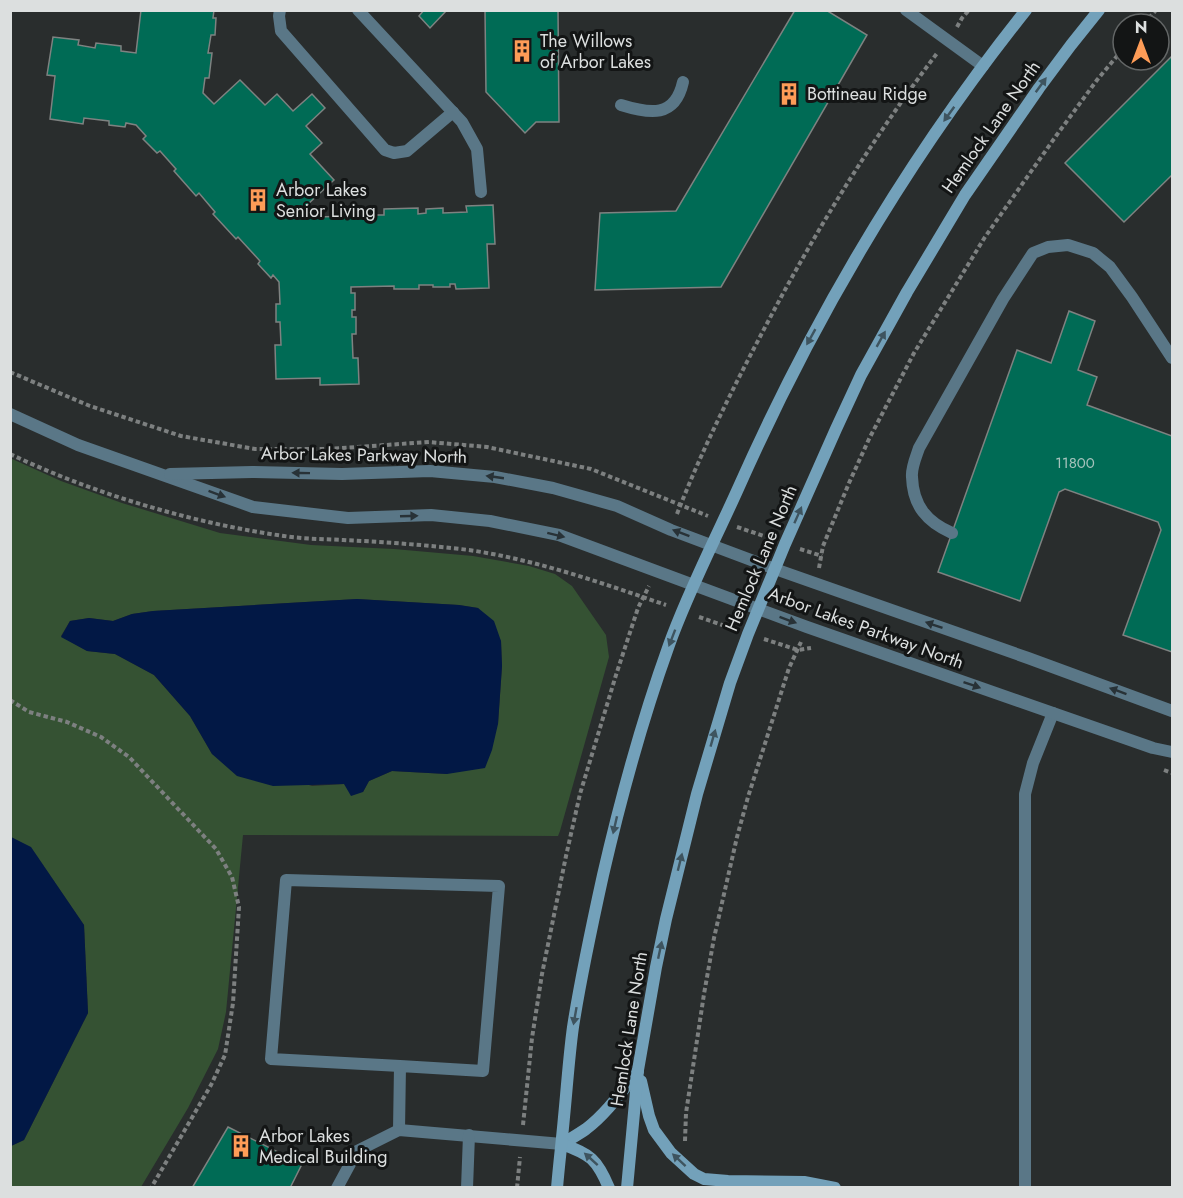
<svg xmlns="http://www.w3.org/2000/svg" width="1183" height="1198" font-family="Jost,sans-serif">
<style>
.green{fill:#355233;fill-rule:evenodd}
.water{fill:#021845}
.building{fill:#006b55;stroke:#7e8281;stroke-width:1.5}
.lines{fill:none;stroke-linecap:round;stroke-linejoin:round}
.path{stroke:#7d8080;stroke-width:4;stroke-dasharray:4.5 3;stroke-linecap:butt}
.service{stroke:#5a7787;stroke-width:12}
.tertiary{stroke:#5a7787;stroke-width:12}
.secondary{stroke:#73a1ba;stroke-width:12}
.oneway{fill:#3e545f}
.oneway2{fill:#283237}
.labels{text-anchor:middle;stroke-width:6;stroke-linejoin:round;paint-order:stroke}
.number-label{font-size:15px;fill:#a5c2bc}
.poi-label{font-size:18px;fill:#dcdfdf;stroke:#131515;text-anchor:start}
.street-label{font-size:18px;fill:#dcdfdf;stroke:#131515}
</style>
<rect width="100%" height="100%" fill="#292d2d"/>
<path class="green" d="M 10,458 L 61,481 L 122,503 L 220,533 L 311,545 L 394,549 L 473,556 L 529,566 L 555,574 L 572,586 L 606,635 L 609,657 L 560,831 L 558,836 L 243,835 L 226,1012 L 218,1049 L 188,1108 L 141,1187 L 11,1187 L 11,1146 L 24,1140 L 88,1013 L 84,925 L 31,848 L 11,837 ZM 357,599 L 459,605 L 478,608 L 501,641 L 502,666 L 498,724 L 447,774 L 392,771 L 369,781 L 363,792 L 344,784 L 312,786 L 212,754 L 190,716 L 154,675 L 115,654 L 87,651 L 61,636 L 70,621 L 89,618 L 113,621 L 132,614 L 153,611 Z"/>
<g class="water">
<path d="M 357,599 L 459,605 L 478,608 L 494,621 L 501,641 L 502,666 L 498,724 L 492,750 L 485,768 L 447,774 L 392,771 L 369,781 L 363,792 L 351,796 L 344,784 L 273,786 L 237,776 L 212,754 L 190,716 L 154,675 L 115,654 L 87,651 L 61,637 L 70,621 L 89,618 L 113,621 L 132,614 L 153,611 Z"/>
<path d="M 11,837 L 31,847 L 84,925 L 88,1013 L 24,1140 L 11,1146 Z"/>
</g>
<g class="building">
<path d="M 141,10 L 214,10 L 213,18 L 216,18 L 215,35 L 211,35 L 208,53 L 212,53 L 209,78 L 205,78 L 203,93 L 214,104 L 240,80 L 265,105 L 277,94 L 293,111 L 312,94 L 325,108 L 306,126 L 322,143 L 310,154 L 334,180 L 307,205 L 318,217 L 348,216 L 347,211 L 373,211 L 373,215 L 384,215 L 384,209 L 418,208 L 418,214 L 426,213 L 426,209 L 443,208 L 443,213 L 467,212 L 466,206 L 493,205 L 495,244 L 487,244 L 489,288 L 456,289 L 455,284 L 450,284 L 450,287 L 433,287 L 433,285 L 419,285 L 419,289 L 394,289 L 394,286 L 351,287 L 351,293 L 355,293 L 355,310 L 352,310 L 352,317 L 356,317 L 356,334 L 352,334 L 353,358 L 358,358 L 359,384 L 320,385 L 320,378 L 276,379 L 275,345 L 281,345 L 280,322 L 276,322 L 276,304 L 280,304 L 279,282 L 273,275 L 271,278 L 258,264 L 260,261 L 238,237 L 236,239 L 213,214 L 215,212 L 199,193 L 196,196 L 174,171 L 176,169 L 160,151 L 157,153 L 143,139 L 146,136 L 136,125 L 126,123 L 125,127 L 109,125 L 109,121 L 84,118 L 83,124 L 50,119 L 55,76 L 47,75 L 53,37 L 79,40 L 78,45 L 95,48 L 96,43 L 121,46 L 121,51 L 136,53 Z"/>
<path d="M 424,10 L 447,10 L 430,28 L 419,16 Z"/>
<path d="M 485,10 L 558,10 L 559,122 L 536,122 L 525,133 L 486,92 Z"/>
<path d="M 795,10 L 826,10 L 867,35 L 721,287 L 595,290 L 600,213 L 676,211 Z"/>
<path d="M 1172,56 L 1172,175 L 1124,222 L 1065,163 Z"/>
<path d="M 1069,311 L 1095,321 L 1078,370 L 1097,377 L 1087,405 L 1172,436 L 1172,652 L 1123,635 L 1161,530 L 1158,522 L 1065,489 L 1059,492 L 1020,601 L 938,572 L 1017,350 L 1051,363 Z"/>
<path d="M 228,1127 L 302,1164 L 290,1188 L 192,1188 Z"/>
</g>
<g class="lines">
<g class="path">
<path d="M 1144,24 L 1156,10"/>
<path d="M 957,27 L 962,18 L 969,10"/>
<path d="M 10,372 L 90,406 L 181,436 L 255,449 L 328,449 L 429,442 L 487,447 L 591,469 L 708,516"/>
<path d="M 10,454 C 94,494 192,523 284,536 C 303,539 323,539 343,540 C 385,542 427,545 469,550 C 537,560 602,583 666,605"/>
<path d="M 677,514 C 701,452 731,392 762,333 C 813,235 871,140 938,52"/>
<path d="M 737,527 L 770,538"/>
<path d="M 800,549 L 822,556"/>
<path d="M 819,568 L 823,546 L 849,483 L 869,439 L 914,353 L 985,237 L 1056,136 L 1097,80 L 1123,49"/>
<path d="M 699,617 L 734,629"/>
<path d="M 764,639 L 798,650 L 811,648"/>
<path d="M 10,700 L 29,712 L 67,722 L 101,737 L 129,757 L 216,849 L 232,877 L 239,907 L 233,1003 L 225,1055 L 211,1085 L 151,1188"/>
<path d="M 1164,770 L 1172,773"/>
<path d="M 523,1125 L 532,1038 L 542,974 L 566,856 L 580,794 L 616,675 L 638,608 L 649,586"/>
<path d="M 685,1141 L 686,1113 L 704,994 L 714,938 L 737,837 L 748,797 L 789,668 L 801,642"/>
<path d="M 517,1188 L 520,1157"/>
</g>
<g class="service">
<path d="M 280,10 L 279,16 L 281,31 L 385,150 L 394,153 L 407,151 L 453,112"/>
<path d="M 358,10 L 462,122 L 477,149 L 481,192"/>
<path d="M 906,10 L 983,66"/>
<path d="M 621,105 C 650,114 675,118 683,82"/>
<path d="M 952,533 C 927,522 913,506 912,477 C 911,468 916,457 919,448 L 1003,299 L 1033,253 L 1048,247 L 1068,245 L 1093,253 L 1110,267 L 1132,297 L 1172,358"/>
<path d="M 399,1130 L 400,1066 L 483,1071 L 499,886 L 286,880 L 271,1059 L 400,1066"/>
<path d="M 337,1188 L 357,1151 L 399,1130 L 562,1144"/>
<path d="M 467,1188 L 469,1135"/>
<path d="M 1025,1188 L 1025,794 L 1033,763 L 1053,713"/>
</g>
<g class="tertiary">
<path d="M 10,414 L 78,445 L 253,507 L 348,518 L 431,515 L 490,521 L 559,535 L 807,627 L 1153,748 L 1172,752"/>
<path d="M 170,474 L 252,472 L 342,474 L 430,471 L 495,477 L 553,488 L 617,506 L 671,530 L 775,569 L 1028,658 L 1172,711"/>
</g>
<g class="secondary">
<path d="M 641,1081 L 649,1116 L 654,1130 L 671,1153 L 694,1174 L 704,1179 L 728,1181 L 804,1182 L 835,1188"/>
<path d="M 562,1144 C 570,1139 579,1134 586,1129 C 607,1113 622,1091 638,1071"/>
<path d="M 562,1144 C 590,1154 597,1159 609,1188"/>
<path d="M 557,1188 C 559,1164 562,1140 564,1117 C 567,1087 569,1056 573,1027 C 581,975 592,925 603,875 C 621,797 642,720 669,645 C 688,592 714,542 737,491 C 813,319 908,158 1026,10"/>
<path d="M 627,1188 L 638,1070 L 656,967 L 666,919 L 697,794 L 730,683 L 748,634 L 785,544 L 836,429 L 861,375 L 907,292 L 965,195 L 1039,88 L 1071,45 L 1099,10"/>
</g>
</g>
<defs><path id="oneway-solid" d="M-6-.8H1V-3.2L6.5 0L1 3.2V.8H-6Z" transform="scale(1.5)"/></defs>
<g class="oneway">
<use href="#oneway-solid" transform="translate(1041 85) rotate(-54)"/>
<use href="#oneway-solid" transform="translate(949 114) rotate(126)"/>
<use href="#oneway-solid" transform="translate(811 337) rotate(119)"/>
<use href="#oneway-solid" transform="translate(881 339) rotate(-61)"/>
<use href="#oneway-solid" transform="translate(798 515) rotate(-66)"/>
<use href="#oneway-solid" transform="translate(672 638) rotate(111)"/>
<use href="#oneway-solid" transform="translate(713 738) rotate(-74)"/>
<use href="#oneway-solid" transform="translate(615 825) rotate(103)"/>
<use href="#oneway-solid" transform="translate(680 862) rotate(-76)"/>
<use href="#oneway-solid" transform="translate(660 950) rotate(-78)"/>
<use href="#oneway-solid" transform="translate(575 1016) rotate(100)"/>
<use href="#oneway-solid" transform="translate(591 1159) rotate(-138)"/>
<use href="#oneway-solid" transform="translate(679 1160) rotate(-137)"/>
</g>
<g class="oneway2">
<use href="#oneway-solid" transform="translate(301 473) rotate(-179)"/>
<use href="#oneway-solid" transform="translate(495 477) rotate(-172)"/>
<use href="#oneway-solid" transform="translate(217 494) rotate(20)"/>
<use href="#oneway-solid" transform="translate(409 516) rotate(-2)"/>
<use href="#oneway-solid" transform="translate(681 533) rotate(-159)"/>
<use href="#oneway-solid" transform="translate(556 535) rotate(14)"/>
<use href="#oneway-solid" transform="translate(788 620) rotate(20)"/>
<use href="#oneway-solid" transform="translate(934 625) rotate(-161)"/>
<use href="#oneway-solid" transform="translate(972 685) rotate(19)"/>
<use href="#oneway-solid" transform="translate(1118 691) rotate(-160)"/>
</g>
<defs>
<g id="building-bare" transform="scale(1.8)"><path d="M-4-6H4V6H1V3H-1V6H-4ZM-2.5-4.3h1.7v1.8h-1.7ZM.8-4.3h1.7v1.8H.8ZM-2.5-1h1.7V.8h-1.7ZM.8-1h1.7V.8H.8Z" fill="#fe9c57" stroke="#131515" stroke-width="2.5" paint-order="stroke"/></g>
</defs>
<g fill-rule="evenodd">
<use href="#building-bare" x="522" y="51"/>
<use href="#building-bare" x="789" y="94"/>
<use href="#building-bare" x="258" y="200"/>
<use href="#building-bare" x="241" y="1146"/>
</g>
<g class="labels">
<g class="number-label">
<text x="1075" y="468">11800</text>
</g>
<g class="poi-label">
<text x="540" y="47">The Willows<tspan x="540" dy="21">of Arbor Lakes</tspan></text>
<text x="807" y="100">Bottineau Ridge</text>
<text x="276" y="196">Arbor Lakes<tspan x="276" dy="21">Senior Living</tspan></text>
<text x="259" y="1142">Arbor Lakes<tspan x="259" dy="21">Medical Building</tspan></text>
</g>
<g class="street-label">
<text transform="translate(991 127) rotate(-55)" y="6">Hemlock Lane North</text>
<text transform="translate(364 455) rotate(1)" y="6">Arbor Lakes Parkway North</text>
<text transform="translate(761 558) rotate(-67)" y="6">Hemlock Lane North</text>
<text transform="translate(866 628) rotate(20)" y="6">Arbor Lakes Parkway North</text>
<text transform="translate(629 1029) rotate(-81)" y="6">Hemlock Lane North</text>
</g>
</g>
<rect width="1183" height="1198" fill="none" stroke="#dcdfdf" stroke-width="24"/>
<g transform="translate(1141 42)"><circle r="28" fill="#131515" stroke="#636666" stroke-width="1.5"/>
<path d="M0-4.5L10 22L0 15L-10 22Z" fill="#fe9c57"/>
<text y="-9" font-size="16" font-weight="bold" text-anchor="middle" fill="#dcdfdf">N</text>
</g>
</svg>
